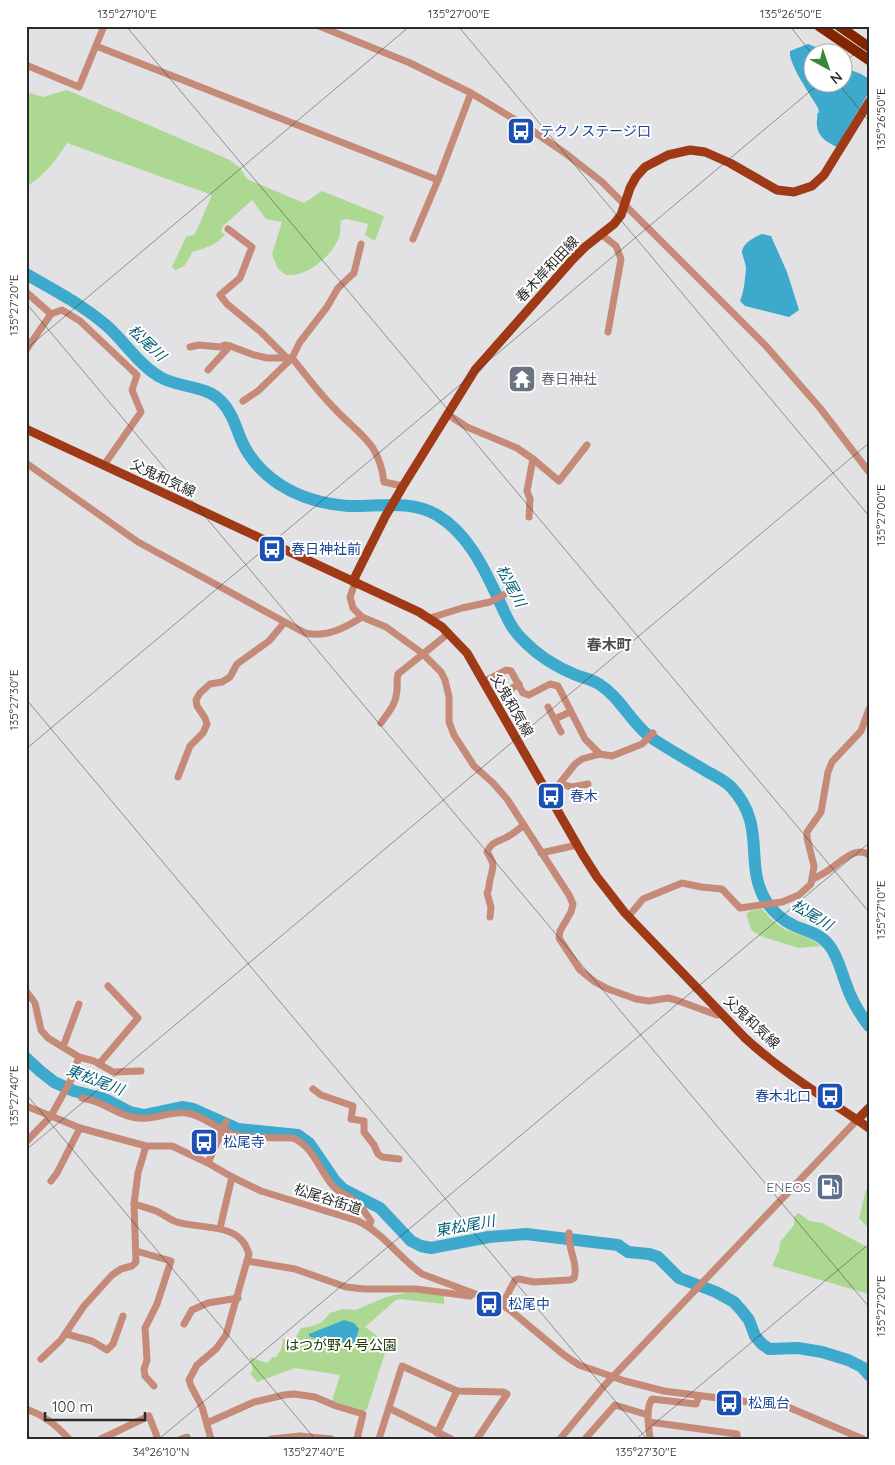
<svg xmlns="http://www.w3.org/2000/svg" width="895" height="1465" font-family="Quicksand,'Noto Sans JP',sans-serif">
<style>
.green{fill:#add891}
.water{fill:#3ca9cd}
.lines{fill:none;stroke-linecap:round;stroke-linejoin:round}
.river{stroke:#3ca9cd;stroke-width:12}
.minor{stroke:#c58a78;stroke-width:7}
.major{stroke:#a03916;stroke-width:9}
.highway{stroke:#842500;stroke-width:10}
.ticks{fill:none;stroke:#2a2a2b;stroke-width:1;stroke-opacity:0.45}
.labels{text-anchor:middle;stroke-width:4;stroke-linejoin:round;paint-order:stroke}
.transit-label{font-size:14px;fill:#164399;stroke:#fff;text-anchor:start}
.street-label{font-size:14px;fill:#2a2a2b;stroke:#fff}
.worship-label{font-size:14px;fill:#5b616d;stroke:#fff;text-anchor:start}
.service-label{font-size:14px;fill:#4e5e75;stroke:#fff;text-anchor:end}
.park-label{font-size:14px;fill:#203c07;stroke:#fff}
.water-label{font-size:15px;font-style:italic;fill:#035f78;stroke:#fff}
.neighbourhood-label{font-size:15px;font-weight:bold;fill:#4e4e51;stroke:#fff}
.neatline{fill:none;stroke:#2a2a2b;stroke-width:2}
.ticks-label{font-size:12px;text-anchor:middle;fill:#2a2a2b}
</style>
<rect width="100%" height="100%" fill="#e2e2e5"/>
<g class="green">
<path d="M 67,90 L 230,160 L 240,168 L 247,179 L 304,203 L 322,191 L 384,216 L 375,241 L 365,235 L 368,224 L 347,219 L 341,220 C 340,226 341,234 338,240 C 329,258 307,277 286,275 L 278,269 L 272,254 L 282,222 L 266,219 L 252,200 L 223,226 L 221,232 L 225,234 C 219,244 204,249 192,252 C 188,261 186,268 175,270 L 172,267 L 186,237 L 195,234 L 212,195 L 67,143 C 54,163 47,173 26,187 L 27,92 L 43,97 Z"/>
<path d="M 762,909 L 773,921 L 784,929 L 809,938 L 821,946 L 799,948 L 763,937 L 752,931 L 746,914 L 750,911 Z"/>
<path d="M 869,1188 L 869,1229 L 859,1218 L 866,1190 Z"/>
<path d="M 799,1213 L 809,1221 L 822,1223 L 869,1248 L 869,1294 L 772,1266 L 779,1251 L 780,1242 L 794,1225 L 794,1217 Z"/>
<path d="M 409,1292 L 444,1295 L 444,1304 L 400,1299 L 396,1300 L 365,1327 L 388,1344 L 367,1409 L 364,1411 L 332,1401 L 340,1375 L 295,1368 L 257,1382 L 250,1373 L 253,1371 L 250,1357 L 267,1363 L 273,1357 L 276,1357 C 281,1351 284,1345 282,1338 L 293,1342 L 301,1328 L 308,1327 L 321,1323 L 330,1313 L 343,1309 L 356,1310 L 386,1297 Z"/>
</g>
<g class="water">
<path d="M 808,44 L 821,49 L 823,52 L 812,52 L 812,82 L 842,82 L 843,67 L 861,74 L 869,79 L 869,92 L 837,147 C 828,143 818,137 817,126 C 816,122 818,118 817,114 L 819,112 L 818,108 C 811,95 788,64 790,51 Z"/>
<path d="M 762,234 L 771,236 L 787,272 L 799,310 L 789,317 L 745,306 L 740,301 C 744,292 745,279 746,269 C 746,263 743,258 742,253 C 742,243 755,237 762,234 Z"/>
<path d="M 344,1320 L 354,1323 L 359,1329 L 355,1341 L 352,1344 L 310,1337 L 309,1336 L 309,1334 Z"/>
</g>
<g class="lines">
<g class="river">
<path d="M 26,274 C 54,290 83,305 107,326 C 125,342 139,365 160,377 C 178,388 206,385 221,401 C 233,413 236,429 243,444 C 251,460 264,474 279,484 C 300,498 323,504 348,506 C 377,507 410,499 437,515 C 467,533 483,566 497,596 C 504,611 510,627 521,638 C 536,654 556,667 576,675 C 584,678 591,679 599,684 C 620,697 630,721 649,736 C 667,749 687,759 706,771 C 715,776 724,780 731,787 C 768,826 743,864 766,901 C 772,910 782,920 793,925 C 805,931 820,933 829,945 C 838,956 841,971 846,984 C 851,999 859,1013 869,1026"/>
<path d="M 26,1058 L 40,1071 L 54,1082 L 74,1091 L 105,1099 L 130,1112 L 144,1115 L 182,1107 L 193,1109 L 238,1129 L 298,1135 L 309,1143 L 335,1181 L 343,1189 L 380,1208 L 411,1241 L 421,1246 L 431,1248 L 489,1237 L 526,1234 L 618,1245 L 628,1252 L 649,1254 L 658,1257 L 679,1278 L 716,1292 L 734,1302 L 742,1311 L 749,1320 L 755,1336 L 762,1344 L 769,1349 L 798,1348 L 822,1352 L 848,1360 L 862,1367 L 869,1375"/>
</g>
<g class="minor">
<path d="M 319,26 L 410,63 L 471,93 L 524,125 L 565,153 L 602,182 L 766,346 L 820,408 L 869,472"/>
<path d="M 96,46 L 438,180"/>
<path d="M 26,65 L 79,87 L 104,26"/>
<path d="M 228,229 L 252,247 L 240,278 L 220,295 L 227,304 L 261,332 L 287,358"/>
<path d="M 602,235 L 616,246 L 621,259 L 608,332"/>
<path d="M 413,239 L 438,180 L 471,93"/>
<path d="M 26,292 L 51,314 L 62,310 L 80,321 L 137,375 L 132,390 L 141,412 L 104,465"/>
<path d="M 190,347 L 199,345 L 220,347 L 225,345 L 230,346 L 254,355 L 267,358 L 292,358 C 306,375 319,393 334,408 C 359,435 379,441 384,482 L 403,486"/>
<path d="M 26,350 L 51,314"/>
<path d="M 208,370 L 230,346"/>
<path d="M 243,401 L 258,391 L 292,358 L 300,342 L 327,307 L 338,288 L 354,273 L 361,244"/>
<path d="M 447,414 L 467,427 L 517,448 L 533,459 L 527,491 L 530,499 L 529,517"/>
<path d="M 533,459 L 559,481 L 587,445"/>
<path d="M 26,463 L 138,542 L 305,633 C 326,638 345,628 362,617"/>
<path d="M 355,583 L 350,597 L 353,608 L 362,617 L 386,627 L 422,653 L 441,672 L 445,680 L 449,697 L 449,722 L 454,735 L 474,766 L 493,783 L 507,799 L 569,895 L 573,904 L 571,912 L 560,931 L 559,938 L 580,970 L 595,982 L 608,989 L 636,999 L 649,1001 L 668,998 L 676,1000 L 717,1015 L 721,1014"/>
<path d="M 430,618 L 462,608 L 490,602 L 507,593"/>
<path d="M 483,682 L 506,670 L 511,671 L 523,693 L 529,695 L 550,684 L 558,686 L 585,739 L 600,754"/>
<path d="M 509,690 L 519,684"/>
<path d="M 548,707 L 561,732"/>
<path d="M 555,719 L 570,712"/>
<path d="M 381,723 C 389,711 396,705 397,690 C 398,684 396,680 398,674 L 449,633"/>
<path d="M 178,777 L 190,746 L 203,733 L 207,724 L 205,718 L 197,706 L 196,700 L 200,693 L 210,684 L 222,682 L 230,677 L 237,664 L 269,641 L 284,623"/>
<path d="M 558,787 L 564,785 L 572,787 L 588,784"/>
<path d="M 547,794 L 557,787 L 575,764 L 582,759 L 600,754 L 612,756 L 642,744 L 653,733"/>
<path d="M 541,853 L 577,845"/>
<path d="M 813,879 C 819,876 825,873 830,869 C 841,862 856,845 869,855"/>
<path d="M 490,917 L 491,907 L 487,893 C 490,888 488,886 490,880 C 493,866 496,866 487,852 C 492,841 498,842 507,837 C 513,834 519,829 524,825"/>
<path d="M 628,917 L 643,899 L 682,883 L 701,887 L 722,889 L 740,908 L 782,902 L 799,895 L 811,884 L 814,866 L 807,838 L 807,832 L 821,812 L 828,772 L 832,762 L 861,731 L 869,709"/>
<path d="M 26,991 L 35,1003 L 41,1030 L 48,1038 L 79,1057 L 71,1080 L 51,1116 L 80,1128 L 146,1146 L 172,1146 L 208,1163 L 232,1177 L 261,1191 L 358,1221 C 383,1233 400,1258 422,1274 L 497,1302 L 510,1310 L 564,1355 L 579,1365 L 625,1381 L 664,1391 L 788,1407 L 863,1439"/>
<path d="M 63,1047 L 79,1004"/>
<path d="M 79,1057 L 94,1061 L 113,1072 L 141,1071"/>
<path d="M 99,1064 L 138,1018 L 108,986"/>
<path d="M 313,1089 L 321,1095 L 353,1106 L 351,1119 L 364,1121 L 364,1132 L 374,1145 L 378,1154 L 382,1157 L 399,1159"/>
<path d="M 82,1098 C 103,1101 114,1113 132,1117 C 151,1122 167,1111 186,1113 C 203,1115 218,1130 235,1135 C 250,1139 276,1137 293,1138 C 314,1147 319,1170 333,1186 C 339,1193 349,1196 356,1202 C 362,1207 366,1214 371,1221 L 369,1226"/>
<path d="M 26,1106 L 51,1116 L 26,1142"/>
<path d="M 146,1146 L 138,1173 L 134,1204 C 141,1206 149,1208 156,1211 C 163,1214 169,1219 177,1222 C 201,1230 240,1221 249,1254 L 226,1335 L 216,1349 L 197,1365 L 189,1380 L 191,1386 L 202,1407 L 211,1439"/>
<path d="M 208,1163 L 226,1122"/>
<path d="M 51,1181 L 57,1173 L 80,1128"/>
<path d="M 220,1228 L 232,1177"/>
<path d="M 136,1251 L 171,1261 L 157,1304 L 145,1328 L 147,1360 L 144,1369 L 145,1376 L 154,1386"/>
<path d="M 247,1261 L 295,1269 L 346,1287 L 364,1289 L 416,1289 L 470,1296"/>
<path d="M 502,1305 L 515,1280 L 519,1279 L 534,1282 L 570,1280 L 574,1278 C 579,1264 567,1248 569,1233"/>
<path d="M 184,1324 L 192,1310 L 208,1303 L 238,1298"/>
<path d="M 66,1334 L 92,1341 L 107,1350 L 113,1344 L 123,1316"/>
<path d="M 41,1359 L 61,1340 L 84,1306 L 112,1275 L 121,1269 L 132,1266 L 136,1262 L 134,1204"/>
<path d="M 389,1408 L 451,1439"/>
<path d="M 26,1409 C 44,1415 56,1425 69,1439"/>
<path d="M 649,1422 L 737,1434 L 737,1439"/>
<path d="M 207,1423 L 254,1402 L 284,1395 L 294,1394 L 315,1397 L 336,1406 L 363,1414 L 357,1439"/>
<path d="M 437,1433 L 457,1391"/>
<path d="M 26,1438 L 27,1439"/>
<path d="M 101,1439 L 149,1416 L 158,1439"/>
<path d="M 181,1439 L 187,1437 L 187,1439"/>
<path d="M 271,1439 L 300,1436 L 331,1439"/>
<path d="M 379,1439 L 402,1366 L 457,1391 L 503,1392 L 507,1394 L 477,1439"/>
<path d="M 560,1439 L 604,1386 L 857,1120"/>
<path d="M 585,1439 L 615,1405 L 648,1415"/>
<path d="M 650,1439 C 649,1426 645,1410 652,1399 L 696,1404 L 699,1396"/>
</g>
<g class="major">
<path d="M 26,429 L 419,612 L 442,627 L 467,653 L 583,855 L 597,877 L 625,913 L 745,1038 C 783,1073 827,1099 869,1128"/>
<path d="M 355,583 L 355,577 L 385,517 L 403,486 L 475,370 L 573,259 L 585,247 L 614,224 L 621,215 L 630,188 L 636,177 L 645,167 L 668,155 L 690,150 L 705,152 L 730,163 L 777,190 L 794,192 L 812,186 L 824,175 L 869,102"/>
<path d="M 857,1120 L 869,1108"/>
</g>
<g class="highway">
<path d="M 819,26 L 869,60"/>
<path d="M 839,26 L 869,47"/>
</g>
</g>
<path class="ticks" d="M 126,26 L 869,912M 458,26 L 869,516M 790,26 L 812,54M 842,64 L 869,42M 837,82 L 869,121M 26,303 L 869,1307M 26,349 L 410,26M 26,699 L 647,1439M 26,749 L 821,82M 26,1094 L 315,1439M 26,1150 L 869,443M 159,1439 L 869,843M 636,1439 L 869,1244"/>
<defs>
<g id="bus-square" transform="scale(1.4375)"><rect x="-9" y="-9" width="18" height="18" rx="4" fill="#1a4fb4" stroke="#fff"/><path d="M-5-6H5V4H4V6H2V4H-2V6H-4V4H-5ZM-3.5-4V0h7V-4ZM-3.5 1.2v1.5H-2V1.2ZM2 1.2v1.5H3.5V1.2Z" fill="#fff"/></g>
<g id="temple-square" transform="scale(1.4375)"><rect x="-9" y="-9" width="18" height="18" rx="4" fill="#6b7280" stroke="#fff"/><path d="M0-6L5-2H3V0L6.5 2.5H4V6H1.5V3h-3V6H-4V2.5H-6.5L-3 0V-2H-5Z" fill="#fff"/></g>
<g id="fuel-square" transform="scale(1.4375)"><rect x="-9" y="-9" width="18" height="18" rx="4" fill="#5c6f8a" stroke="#fff"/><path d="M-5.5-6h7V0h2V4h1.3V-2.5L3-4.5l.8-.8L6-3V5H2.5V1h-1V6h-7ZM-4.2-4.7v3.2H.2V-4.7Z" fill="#fff"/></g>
</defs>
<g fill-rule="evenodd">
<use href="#bus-square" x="521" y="131"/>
<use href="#temple-square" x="522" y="379"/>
<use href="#bus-square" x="272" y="549"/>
<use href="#bus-square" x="551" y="796"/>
<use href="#bus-square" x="830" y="1096"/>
<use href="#bus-square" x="204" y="1142"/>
<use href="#fuel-square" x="830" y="1187"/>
<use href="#bus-square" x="489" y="1304"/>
<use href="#bus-square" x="729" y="1403"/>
</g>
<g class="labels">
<g class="transit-label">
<text x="540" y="136">テクノステージ口</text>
<text x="291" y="554">春日神社前</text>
<text x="570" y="801">春木</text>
<text x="811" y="1101" text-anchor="end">春木北口</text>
<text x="223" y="1147">松尾寺</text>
<text x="508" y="1309">松尾中</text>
<text x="748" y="1408">松風台</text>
</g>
<g class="street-label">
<text transform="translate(547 269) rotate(-47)" y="5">春木岸和田線</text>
<text transform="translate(163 478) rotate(25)" y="5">父鬼和気線</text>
<text transform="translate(512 705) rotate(60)" y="5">父鬼和気線</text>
<text transform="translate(752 1022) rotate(43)" y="5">父鬼和気線</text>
<text transform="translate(328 1199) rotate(18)" y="5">松尾谷街道</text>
</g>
<g class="worship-label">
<text x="541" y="384">春日神社</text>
</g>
<g class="service-label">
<text x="811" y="1192">ENEOS</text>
</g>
<g class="park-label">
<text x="341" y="1350">はつが野４号公園</text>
</g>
<g class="water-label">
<text transform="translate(147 343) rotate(43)" y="5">松尾川</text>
<text transform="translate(511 586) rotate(62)" y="5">松尾川</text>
<text transform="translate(812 915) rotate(31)" y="5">松尾川</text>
<text transform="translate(95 1080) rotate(21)" y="5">東松尾川</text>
<text transform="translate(465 1226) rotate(-10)" y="5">東松尾川</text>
</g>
<g class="neighbourhood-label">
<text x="609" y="650">春木町</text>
</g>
</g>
<rect width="895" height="1465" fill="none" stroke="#ffffff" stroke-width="55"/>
<g transform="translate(828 68) rotate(140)"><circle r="24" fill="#ffffff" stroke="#aaaaaa"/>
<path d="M0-4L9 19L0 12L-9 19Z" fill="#318a3a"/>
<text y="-8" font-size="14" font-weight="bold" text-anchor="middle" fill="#2a2a2b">N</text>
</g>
<path d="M45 1412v8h100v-8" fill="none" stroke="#2a2a2b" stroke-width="2.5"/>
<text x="52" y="1412" font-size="15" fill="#2a2a2b" stroke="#ffffff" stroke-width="4" paint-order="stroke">100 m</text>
<rect x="28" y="28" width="840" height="1410" class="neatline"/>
<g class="ticks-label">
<text x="127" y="18">135°27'10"E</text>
<text x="459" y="18">135°27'00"E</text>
<text x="791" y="18">135°26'50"E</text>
<text transform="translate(881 119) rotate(-90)" y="4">135°26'50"E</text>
<text transform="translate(14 305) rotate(-90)" y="4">135°27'20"E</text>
<text transform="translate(881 515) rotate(-90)" y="4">135°27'00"E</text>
<text transform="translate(14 700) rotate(-90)" y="4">135°27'30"E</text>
<text transform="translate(881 910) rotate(-90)" y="4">135°27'10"E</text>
<text transform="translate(14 1096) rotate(-90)" y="4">135°27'40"E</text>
<text transform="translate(881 1306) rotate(-90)" y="4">135°27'20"E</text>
<text x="161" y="1456">34°26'10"N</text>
<text x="314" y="1456">135°27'40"E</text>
<text x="646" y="1456">135°27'30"E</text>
</g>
</svg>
